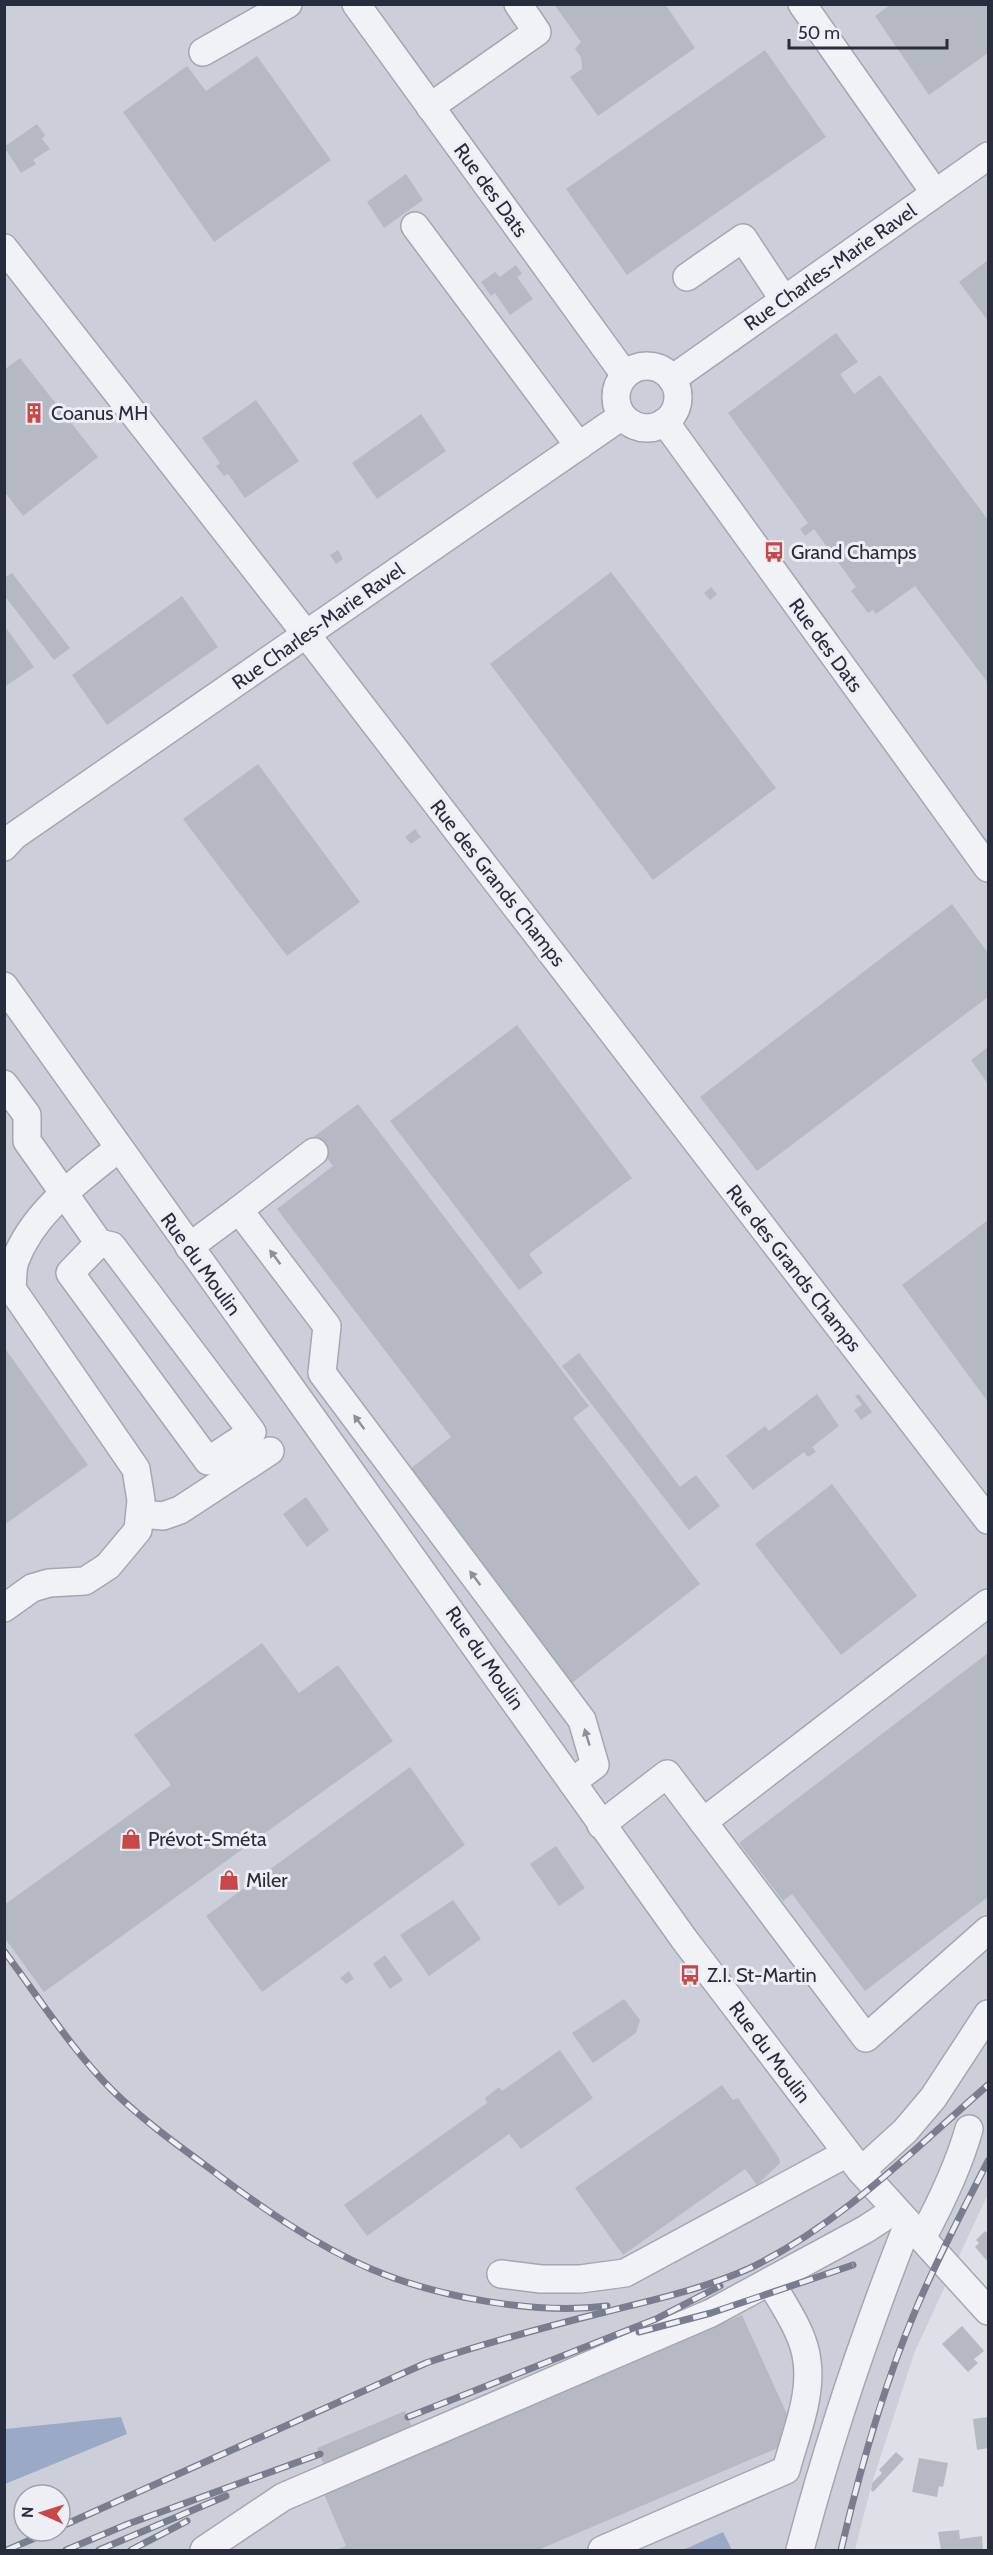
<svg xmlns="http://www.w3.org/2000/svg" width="993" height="2555" font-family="Cabin,sans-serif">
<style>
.built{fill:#cccfd9;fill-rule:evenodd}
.water{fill:#9aaac6}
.building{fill:#b5b9c4}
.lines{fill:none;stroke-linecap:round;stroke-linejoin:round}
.minor-casing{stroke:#a4a7b1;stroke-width:30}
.minor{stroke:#f0f2f6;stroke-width:27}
.rail-casing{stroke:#787e90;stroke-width:7}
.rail{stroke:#edeff5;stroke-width:4.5;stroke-dasharray:14;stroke-linecap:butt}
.oneway{fill:#8c909a}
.labels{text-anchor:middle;stroke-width:6;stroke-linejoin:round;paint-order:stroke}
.street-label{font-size:20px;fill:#282d3d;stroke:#edeff5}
.poi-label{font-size:20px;fill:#282d3d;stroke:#edeff5;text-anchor:start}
</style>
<rect width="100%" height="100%" fill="#dee0e7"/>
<path class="built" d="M 5,5 L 988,5 L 988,2194 L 915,2351 L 872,2483 L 855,2550 L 5,2550 ZM 24,2495 L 60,2495 L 60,2531 L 24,2531 Z"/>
<g class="water">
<path d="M 121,2417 L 127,2434 L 5,2484 L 5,2429 Z"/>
<path d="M 723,2532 L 732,2550 L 683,2550 Z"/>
</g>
<g class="building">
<path d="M 554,4 L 665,4 L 695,48 L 598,116 L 570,77 L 582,69 L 581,57 L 575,49 L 581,42 Z"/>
<path d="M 891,4 L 988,4 L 988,53 L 929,95 L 875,16 Z"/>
<path d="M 765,50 L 826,137 L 627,275 L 566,189 Z"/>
<path d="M 257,56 L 331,160 L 214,242 L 123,112 L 187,66 L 206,91 Z"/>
<path d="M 37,124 L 45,135 L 42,139 L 50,149 L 33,160 L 36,164 L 21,173 L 4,147 Z"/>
<path d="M 406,174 L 423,200 L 384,228 L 367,202 Z"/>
<path d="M 988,260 L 988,321 L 959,282 Z"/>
<path d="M 516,265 L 522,274 L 517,277 L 533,299 L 510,315 L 495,293 L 491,296 L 481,282 L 495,272 L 500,277 Z"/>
<path d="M 836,333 L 858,362 L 840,374 L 854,394 L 880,375 L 988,520 L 988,683 L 915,586 L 876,614 L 873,610 L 868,613 L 851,591 L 856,587 L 814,529 L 805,536 L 800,529 L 808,523 L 728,413 Z"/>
<path d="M 20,358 L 98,457 L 23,516 L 4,491 L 4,370 Z"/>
<path d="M 256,400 L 299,461 L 245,498 L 228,474 L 224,476 L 216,466 L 220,463 L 202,438 Z"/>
<path d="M 421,414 L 446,451 L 377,499 L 352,463 Z"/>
<path d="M 338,550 L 343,559 L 336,564 L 330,555 Z"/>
<path d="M 611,572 L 776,788 L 653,880 L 490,664 Z"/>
<path d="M 12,573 L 70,648 L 54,660 L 4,595 L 4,578 Z"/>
<path d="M 711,587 L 717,594 L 710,600 L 704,593 Z"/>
<path d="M 182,596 L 218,647 L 107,725 L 72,675 Z"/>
<path d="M 4,625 L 34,667 L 4,687 Z"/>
<path d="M 258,764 L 360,902 L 287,956 L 183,819 Z"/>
<path d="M 415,829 L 421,837 L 411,844 L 405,837 Z"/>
<path d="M 952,904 L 988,953 L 988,997 L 757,1171 L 700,1097 Z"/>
<path d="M 517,1025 L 632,1178 L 529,1254 L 543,1273 L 519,1290 L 390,1121 Z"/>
<path d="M 988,1047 L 988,1084 L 971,1060 Z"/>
<path d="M 358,1104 L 589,1406 L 573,1418 L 700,1584 L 568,1686 L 406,1472 L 451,1437 L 277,1209 L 333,1166 L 312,1138 Z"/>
<path d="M 988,1220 L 988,1402 L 902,1285 Z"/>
<path d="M 4,1347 L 88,1465 L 4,1525 Z"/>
<path d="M 579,1353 L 680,1487 L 696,1475 L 720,1506 L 689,1530 L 562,1366 Z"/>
<path d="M 817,1394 L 839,1426 L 812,1447 L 816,1452 L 808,1457 L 804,1452 L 753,1490 L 726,1456 L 765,1426 L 769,1431 Z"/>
<path d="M 859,1394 L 872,1412 L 861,1420 L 854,1410 L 862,1405 L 855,1396 Z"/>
<path d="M 832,1484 L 917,1596 L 841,1655 L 755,1544 Z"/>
<path d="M 306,1497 L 329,1530 L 307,1547 L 283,1514 Z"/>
<path d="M 262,1643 L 299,1693 L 338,1665 L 393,1741 L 44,1992 L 4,1937 L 4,1905 L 171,1785 L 134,1735 Z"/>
<path d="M 988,1653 L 988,1897 L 865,1991 L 792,1894 L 783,1901 L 739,1843 Z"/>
<path d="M 410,1767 L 465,1845 L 262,1992 L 206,1916 Z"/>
<path d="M 556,1846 L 585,1888 L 559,1906 L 530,1864 Z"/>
<path d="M 453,1900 L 481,1939 L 429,1976 L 400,1935 Z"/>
<path d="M 385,1955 L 403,1980 L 390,1989 L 373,1964 Z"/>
<path d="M 349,1971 L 354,1979 L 346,1984 L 340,1978 Z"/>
<path d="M 624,1999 L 640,2020 L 636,2033 L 593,2063 L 572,2033 Z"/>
<path d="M 560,2050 L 593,2098 L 521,2149 L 509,2134 L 367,2236 L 344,2205 L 487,2103 L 485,2098 L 499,2087 L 502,2091 Z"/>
<path d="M 722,2085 L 733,2100 L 738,2098 L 779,2158 L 780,2163 L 757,2185 L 745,2169 L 623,2255 L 575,2188 Z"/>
<path d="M 985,2231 L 988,2234 L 988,2262 L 975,2247 L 979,2243 L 976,2240 Z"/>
<path d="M 742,2315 L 790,2421 L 780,2447 L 538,2550 L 335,2550 L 346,2546 L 324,2494 Z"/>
<path d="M 962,2326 L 984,2351 L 974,2359 L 978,2363 L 968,2372 L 942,2344 Z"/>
<path d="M 405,2411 L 412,2427 L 324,2465 L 317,2448 Z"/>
<path d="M 988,2417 L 988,2448 L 977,2450 L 973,2419 Z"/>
<path d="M 896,2452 L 904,2459 L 873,2492 L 871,2490 L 872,2483 L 882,2473 L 879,2470 Z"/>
<path d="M 919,2458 L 948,2463 L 943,2487 L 939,2486 L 937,2497 L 912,2492 Z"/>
<path d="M 959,2530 L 960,2539 L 982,2536 L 983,2550 L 941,2550 L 938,2532 Z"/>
</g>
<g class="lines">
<g class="minor-casing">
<g id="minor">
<path d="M 356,4 L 625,375"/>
<path d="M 802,4 L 935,193"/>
<path d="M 203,52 L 288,4"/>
<path d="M 430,107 L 537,32 L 518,4"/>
<path d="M 415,226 L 579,446"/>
<path d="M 4,248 L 306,634 L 988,1520"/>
<path d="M 687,277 L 743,238 L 784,300"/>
<circle cx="647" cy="397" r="31"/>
<path d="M 672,379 L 988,156"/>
<path d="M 665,422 L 988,868"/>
<path d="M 4,847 L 14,836 L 622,416"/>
<path d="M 4,986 L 684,1939 L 861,2171 L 988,2311"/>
<path d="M 4,1084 L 27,1115 L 27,1141 L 99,1243 L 112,1246 L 252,1432 L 208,1461 L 70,1273 L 99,1243"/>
<path d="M 239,1210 L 314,1152"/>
<path d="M 189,1247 L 239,1210 L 327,1326 L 322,1373 L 582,1720 L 595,1765 L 572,1782"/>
<path d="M 140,1514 L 163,1516 L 180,1510 L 270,1451"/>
<path d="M 4,1608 L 32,1588 L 49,1583 L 85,1581 L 108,1566 L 138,1530 L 141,1500 L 136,1469 L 12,1289 C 13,1280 12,1269 15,1261 C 33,1212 79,1180 119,1148"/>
<path d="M 703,1822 L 988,1603"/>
<path d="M 601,1825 L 667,1774 L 866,2038 L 988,1930"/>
<path d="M 861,2171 L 905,2131 L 933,2098 L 988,2014"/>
<path d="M 922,2238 C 941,2203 958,2168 969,2129"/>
<path d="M 501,2274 L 541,2279 L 580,2279 L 625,2273 L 847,2153"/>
<path d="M 204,2550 L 283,2497 L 711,2313 L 866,2229 L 895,2210"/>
<path d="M 602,2550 L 786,2470 C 795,2436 812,2397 807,2361 C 804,2333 784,2306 770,2281"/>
<path d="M 800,2550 C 830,2436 865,2333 908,2224"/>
</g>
</g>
<use href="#minor" class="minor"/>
<g class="rail-casing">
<g id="rail">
<path d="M 4,1951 C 39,1998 72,2050 113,2091 C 143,2120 176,2144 209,2168 C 259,2206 313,2244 371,2269 C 436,2297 536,2315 607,2306"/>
<path d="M 639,2332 L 711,2313 L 853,2265"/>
<path d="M 408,2417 L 656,2319 L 720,2286"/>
<path d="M 60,2527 L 426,2363 C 485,2343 545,2327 605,2312 C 653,2300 703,2289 748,2269 C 840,2225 912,2151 988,2085"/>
<path d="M 7,2550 L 51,2531"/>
<path d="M 66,2550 L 128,2524 L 320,2454"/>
<path d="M 99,2550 L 226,2496"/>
<path d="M 131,2550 L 187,2521"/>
<path d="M 841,2550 C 860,2469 883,2387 916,2309 C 937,2259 963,2210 988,2161"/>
</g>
</g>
<use href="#rail" class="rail"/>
</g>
<defs><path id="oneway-solid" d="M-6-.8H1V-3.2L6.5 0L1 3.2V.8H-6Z" transform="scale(1.5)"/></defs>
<g class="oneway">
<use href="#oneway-solid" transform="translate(275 1257) rotate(-127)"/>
<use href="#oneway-solid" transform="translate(359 1422) rotate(-127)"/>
<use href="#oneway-solid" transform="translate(475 1578) rotate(-127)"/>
<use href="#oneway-solid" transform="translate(587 1737) rotate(-107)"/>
</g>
<defs>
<g id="building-bare" transform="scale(1.62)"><path d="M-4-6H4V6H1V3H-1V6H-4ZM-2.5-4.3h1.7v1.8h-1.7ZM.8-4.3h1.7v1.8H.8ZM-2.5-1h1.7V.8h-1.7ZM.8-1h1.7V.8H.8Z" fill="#c94649" stroke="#edeff5" stroke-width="2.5" paint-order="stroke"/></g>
<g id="bus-bare" transform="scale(1.62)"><path d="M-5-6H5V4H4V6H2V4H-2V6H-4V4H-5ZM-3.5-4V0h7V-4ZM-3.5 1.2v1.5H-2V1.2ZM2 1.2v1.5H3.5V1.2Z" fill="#c94649" stroke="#edeff5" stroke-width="2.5" paint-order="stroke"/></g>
<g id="shop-bare" transform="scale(1.62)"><path d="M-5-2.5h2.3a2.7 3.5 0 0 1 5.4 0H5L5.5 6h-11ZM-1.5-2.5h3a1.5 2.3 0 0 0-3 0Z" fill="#c94649" stroke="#edeff5" stroke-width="2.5" paint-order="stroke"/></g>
</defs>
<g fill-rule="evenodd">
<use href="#building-bare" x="34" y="413"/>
<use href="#bus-bare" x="774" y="552"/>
<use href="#shop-bare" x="131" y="1839"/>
<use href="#shop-bare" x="229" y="1880"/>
<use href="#bus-bare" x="690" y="1975"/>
</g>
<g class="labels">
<g class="street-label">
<text transform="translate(491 190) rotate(54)" y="7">Rue des Dats</text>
<text transform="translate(830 267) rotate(-35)" y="7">Rue Charles-Marie Ravel</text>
<text transform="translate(318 626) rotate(-35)" y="7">Rue Charles-Marie Ravel</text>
<text transform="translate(826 645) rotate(54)" y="7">Rue des Dats</text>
<text transform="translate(498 883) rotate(52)" y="7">Rue des Grands Champs</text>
<text transform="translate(201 1264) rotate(54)" y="7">Rue du Moulin</text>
<text transform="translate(794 1268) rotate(52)" y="7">Rue des Grands Champs</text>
<text transform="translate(485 1658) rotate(55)" y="7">Rue du Moulin</text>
<text transform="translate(770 2052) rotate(53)" y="7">Rue du Moulin</text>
</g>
<g class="poi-label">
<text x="51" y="420">Coanus MH</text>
<text x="791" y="559">Grand Champs</text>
<text x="148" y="1846">Prévot-Sméta</text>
<text x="246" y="1887">Miler</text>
<text x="707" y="1982">Z.I. St-Martin</text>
</g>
</g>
<rect width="993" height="2555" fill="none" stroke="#282d3d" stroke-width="12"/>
<g transform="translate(42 2513) rotate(273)"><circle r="28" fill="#edeff5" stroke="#9ea1ab" stroke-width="1.5"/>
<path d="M0-4.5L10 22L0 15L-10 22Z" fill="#c94649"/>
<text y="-9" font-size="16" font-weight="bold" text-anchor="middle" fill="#282d3d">N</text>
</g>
<path d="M789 39v9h158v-9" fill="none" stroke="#282d3d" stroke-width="3"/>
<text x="798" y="39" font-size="18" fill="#282d3d" stroke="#edeff5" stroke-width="4.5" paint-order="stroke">50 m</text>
</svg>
